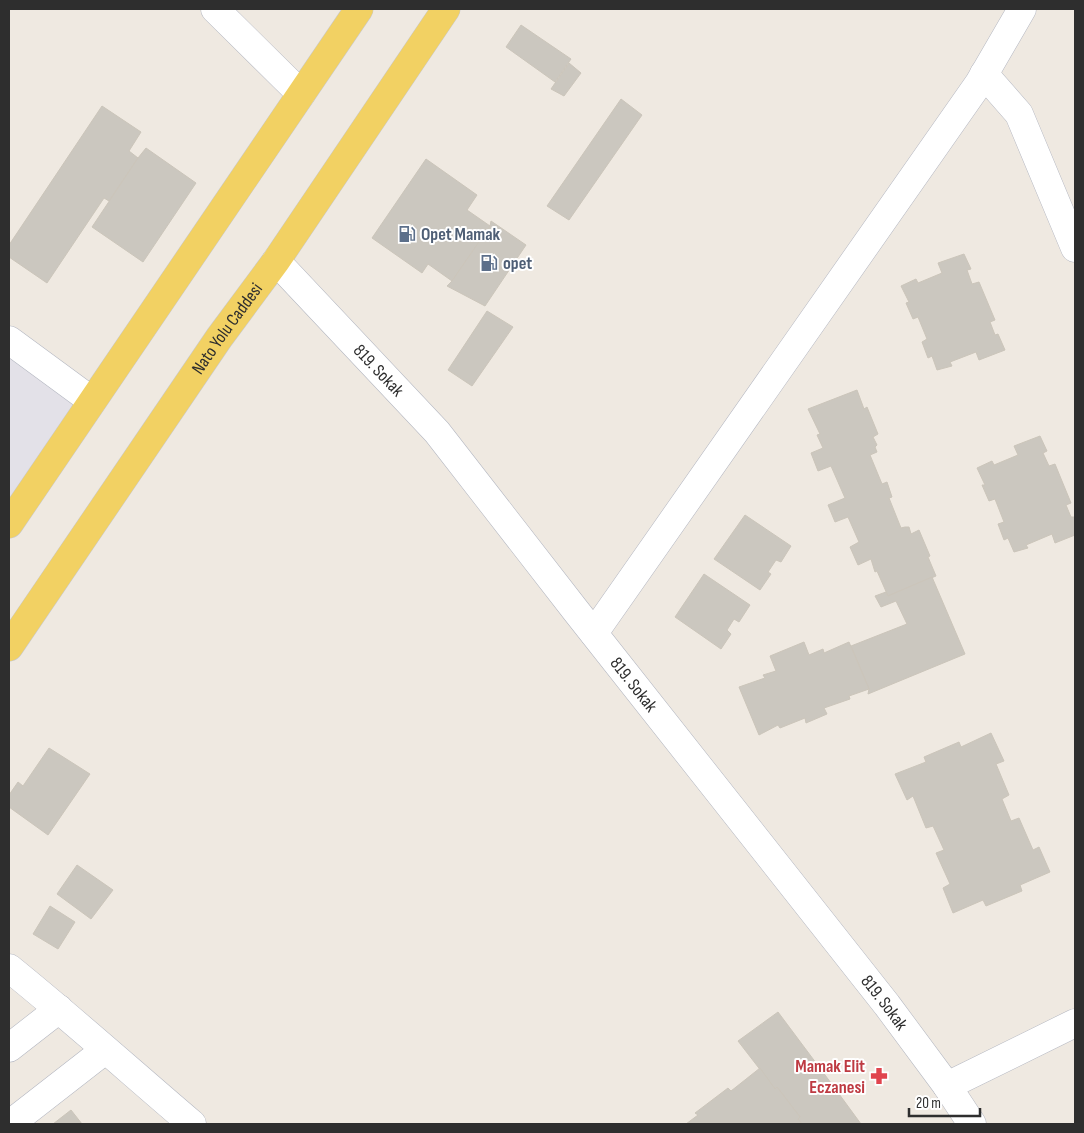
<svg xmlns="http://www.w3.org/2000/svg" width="1084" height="1133" font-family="'Sofia Sans Condensed',sans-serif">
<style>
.industrial{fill:#e3e1e8}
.building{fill:#cbc7bf;stroke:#cbc5ba}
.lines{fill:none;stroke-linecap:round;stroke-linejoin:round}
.minor-casing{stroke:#b4b7c1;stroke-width:29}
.major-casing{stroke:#c9c9c9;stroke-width:29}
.minor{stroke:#fff;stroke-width:28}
.major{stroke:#f2d163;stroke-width:28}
.labels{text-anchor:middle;stroke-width:4;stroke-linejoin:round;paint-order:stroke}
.service-label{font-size:18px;font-weight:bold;fill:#4e5e75;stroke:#fff;text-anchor:start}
.street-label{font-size:18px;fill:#2e2e2e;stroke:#fff}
.health-label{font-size:18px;font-weight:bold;fill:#be3a42;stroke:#fff;text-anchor:end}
</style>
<rect width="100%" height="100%" fill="#efe9e1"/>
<path class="industrial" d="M 9,340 L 92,401 L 9,524 Z"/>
<g class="building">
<path d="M 521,25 L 571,59 L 555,82 L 506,47 Z"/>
<path d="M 569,63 L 581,73 L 564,96 L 551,89 Z"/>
<path d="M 621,99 L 642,115 L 569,220 L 547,206 Z"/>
<path d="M 102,106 L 141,132 L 129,151 L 138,158 L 109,201 L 104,198 L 47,283 L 9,257 L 9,245 Z"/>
<path d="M 146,148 L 196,183 L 143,262 L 92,227 L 138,158 Z"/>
<path d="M 426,159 L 477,195 L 467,210 L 490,226 L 452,281 L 428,264 L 422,273 L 372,238 Z"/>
<path d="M 491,221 L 526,245 L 485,306 L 447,286 L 452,281 L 490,226 Z"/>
<path d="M 964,254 L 971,269 L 967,270 L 972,284 L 979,282 L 995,320 L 990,322 L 995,335 L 998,334 L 1005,350 L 979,360 L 976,352 L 950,362 L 952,366 L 937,370 L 932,356 L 928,358 L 922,342 L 927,339 L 918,317 L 913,319 L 906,303 L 909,302 L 901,286 L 916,279 L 918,283 L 942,273 L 938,263 Z"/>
<path d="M 487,311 L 513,327 L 472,386 L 448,370 Z"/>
<path d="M 857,390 L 864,409 L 867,407 L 878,434 L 873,437 L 877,445 L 875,447 L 877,452 L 870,455 L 882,484 L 887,482 L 892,497 L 889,498 L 901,528 L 905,527 L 909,527 L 911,534 L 919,530 L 930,556 L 928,557 L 936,576 L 888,596 L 877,571 L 875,572 L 871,559 L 858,565 L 850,547 L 859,542 L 848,517 L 835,522 L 828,505 L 845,498 L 831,466 L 818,471 L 811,453 L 823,448 L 817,435 L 820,434 L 808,409 Z"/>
<path d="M 1040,436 L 1047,451 L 1043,453 L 1049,466 L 1055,464 L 1071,503 L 1066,505 L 1071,517 L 1074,517 L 1075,520 L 1075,535 L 1055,543 L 1052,534 L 1026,545 L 1028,548 L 1014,552 L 1008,538 L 1004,540 L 998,524 L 1004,522 L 995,499 L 989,501 L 982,485 L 985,485 L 977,468 L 992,461 L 994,465 L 1018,455 L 1014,446 Z"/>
<path d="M 745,515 L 791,546 L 781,562 L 776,560 L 768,572 L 771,574 L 760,590 L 714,559 Z"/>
<path d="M 704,574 L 750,605 L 739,622 L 734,619 L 727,630 L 731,634 L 721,649 L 675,617 Z"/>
<path d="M 932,577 L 965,654 L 868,694 L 869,689 L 851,646 L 907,624 L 896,601 L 881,607 L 875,596 L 886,592 L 888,596 Z"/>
<path d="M 804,642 L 809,655 L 823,649 L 824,653 L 849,642 L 869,689 L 849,696 L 850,699 L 824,708 L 827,714 L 806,723 L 805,718 L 780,728 L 778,725 L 759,735 L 739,687 L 765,678 L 763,675 L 776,671 L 770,656 Z"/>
<path d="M 991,733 L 1004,761 L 996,764 L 1009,795 L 1002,799 L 1011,821 L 1019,818 L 1033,850 L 1039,847 L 1050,872 L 1020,885 L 1022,891 L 986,906 L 983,900 L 953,913 L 943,888 L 950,884 L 936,853 L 944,850 L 933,826 L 926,828 L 913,796 L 907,800 L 895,774 L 926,762 L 924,757 L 959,742 L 961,747 Z"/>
<path d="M 49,748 L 90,774 L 48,835 L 9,807 L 9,795 L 18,782 L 23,786 Z"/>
<path d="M 77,865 L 113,890 L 91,919 L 57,894 Z"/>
<path d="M 50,906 L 75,922 L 58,949 L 33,934 Z"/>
<path d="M 778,1012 L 831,1083 L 861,1124 L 802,1124 L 798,1119 L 800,1117 L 777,1087 L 775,1089 L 738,1041 Z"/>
<path d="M 760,1068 L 775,1089 L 777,1087 L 800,1117 L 798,1119 L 802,1124 L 686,1124 L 698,1115 L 695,1113 L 728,1088 L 731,1091 Z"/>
<path d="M 71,1110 L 82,1124 L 53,1124 Z"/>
</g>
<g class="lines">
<g class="minor-casing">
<g id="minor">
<path d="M 215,9 L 301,94"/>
<path d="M 984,74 L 1019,114 L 1075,248"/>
<path id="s1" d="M 276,261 L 437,432 L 576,611 L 887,1005 L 947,1086 L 972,1124"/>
<path d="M 9,340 L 92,401"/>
<path d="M 594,633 L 979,83 L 1022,9"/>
<path d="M 9,968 C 71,1018 131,1072 192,1124"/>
<path d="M 9,1048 L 59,1009"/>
<path d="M 947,1086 L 1075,1023"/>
<path d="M 10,1124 L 105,1050"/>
</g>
</g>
<g class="major-casing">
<g id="major">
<path d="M 9,524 L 359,9"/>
<path id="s2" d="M 9,647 L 219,338 L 276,261 L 446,9"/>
</g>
</g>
<use href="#minor" class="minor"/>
<use href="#major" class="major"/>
</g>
<defs>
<g id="fuel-bare" transform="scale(1.35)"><path d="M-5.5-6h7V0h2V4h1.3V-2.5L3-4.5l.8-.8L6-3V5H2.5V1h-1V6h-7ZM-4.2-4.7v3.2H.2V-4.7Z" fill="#5c6f8a" stroke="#fff" stroke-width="2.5" paint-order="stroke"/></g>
<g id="pharmacy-bare" transform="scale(1.35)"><path d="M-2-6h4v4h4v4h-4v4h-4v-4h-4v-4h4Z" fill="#e0444e" stroke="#fff" stroke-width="2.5" paint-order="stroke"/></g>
</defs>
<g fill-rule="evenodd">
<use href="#fuel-bare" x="407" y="234"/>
<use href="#fuel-bare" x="489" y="263"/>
<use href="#pharmacy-bare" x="879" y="1076"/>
</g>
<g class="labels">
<g class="service-label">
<text x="421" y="240">Opet Mamak</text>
<text x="503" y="269">opet</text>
</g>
<g class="street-label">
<text dy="6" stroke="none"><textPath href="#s2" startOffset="386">Nato Yolu Caddesi</textPath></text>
<text dy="6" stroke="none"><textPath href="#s1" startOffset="150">819. Sokak</textPath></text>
<text dy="6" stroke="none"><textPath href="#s1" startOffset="555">819. Sokak</textPath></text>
<text dy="6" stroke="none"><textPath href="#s1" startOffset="960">819. Sokak</textPath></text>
</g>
<g class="health-label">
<text x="865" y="1072">Mamak Elit<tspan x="865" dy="21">Eczanesi</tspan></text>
</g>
</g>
<rect width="1084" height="1133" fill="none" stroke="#2e2e2e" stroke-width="20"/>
<path d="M909 1108v8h71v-8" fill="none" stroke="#2e2e2e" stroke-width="2.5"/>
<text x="916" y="1108" font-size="15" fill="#2e2e2e" stroke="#ffffff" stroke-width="4" paint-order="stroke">20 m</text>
</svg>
